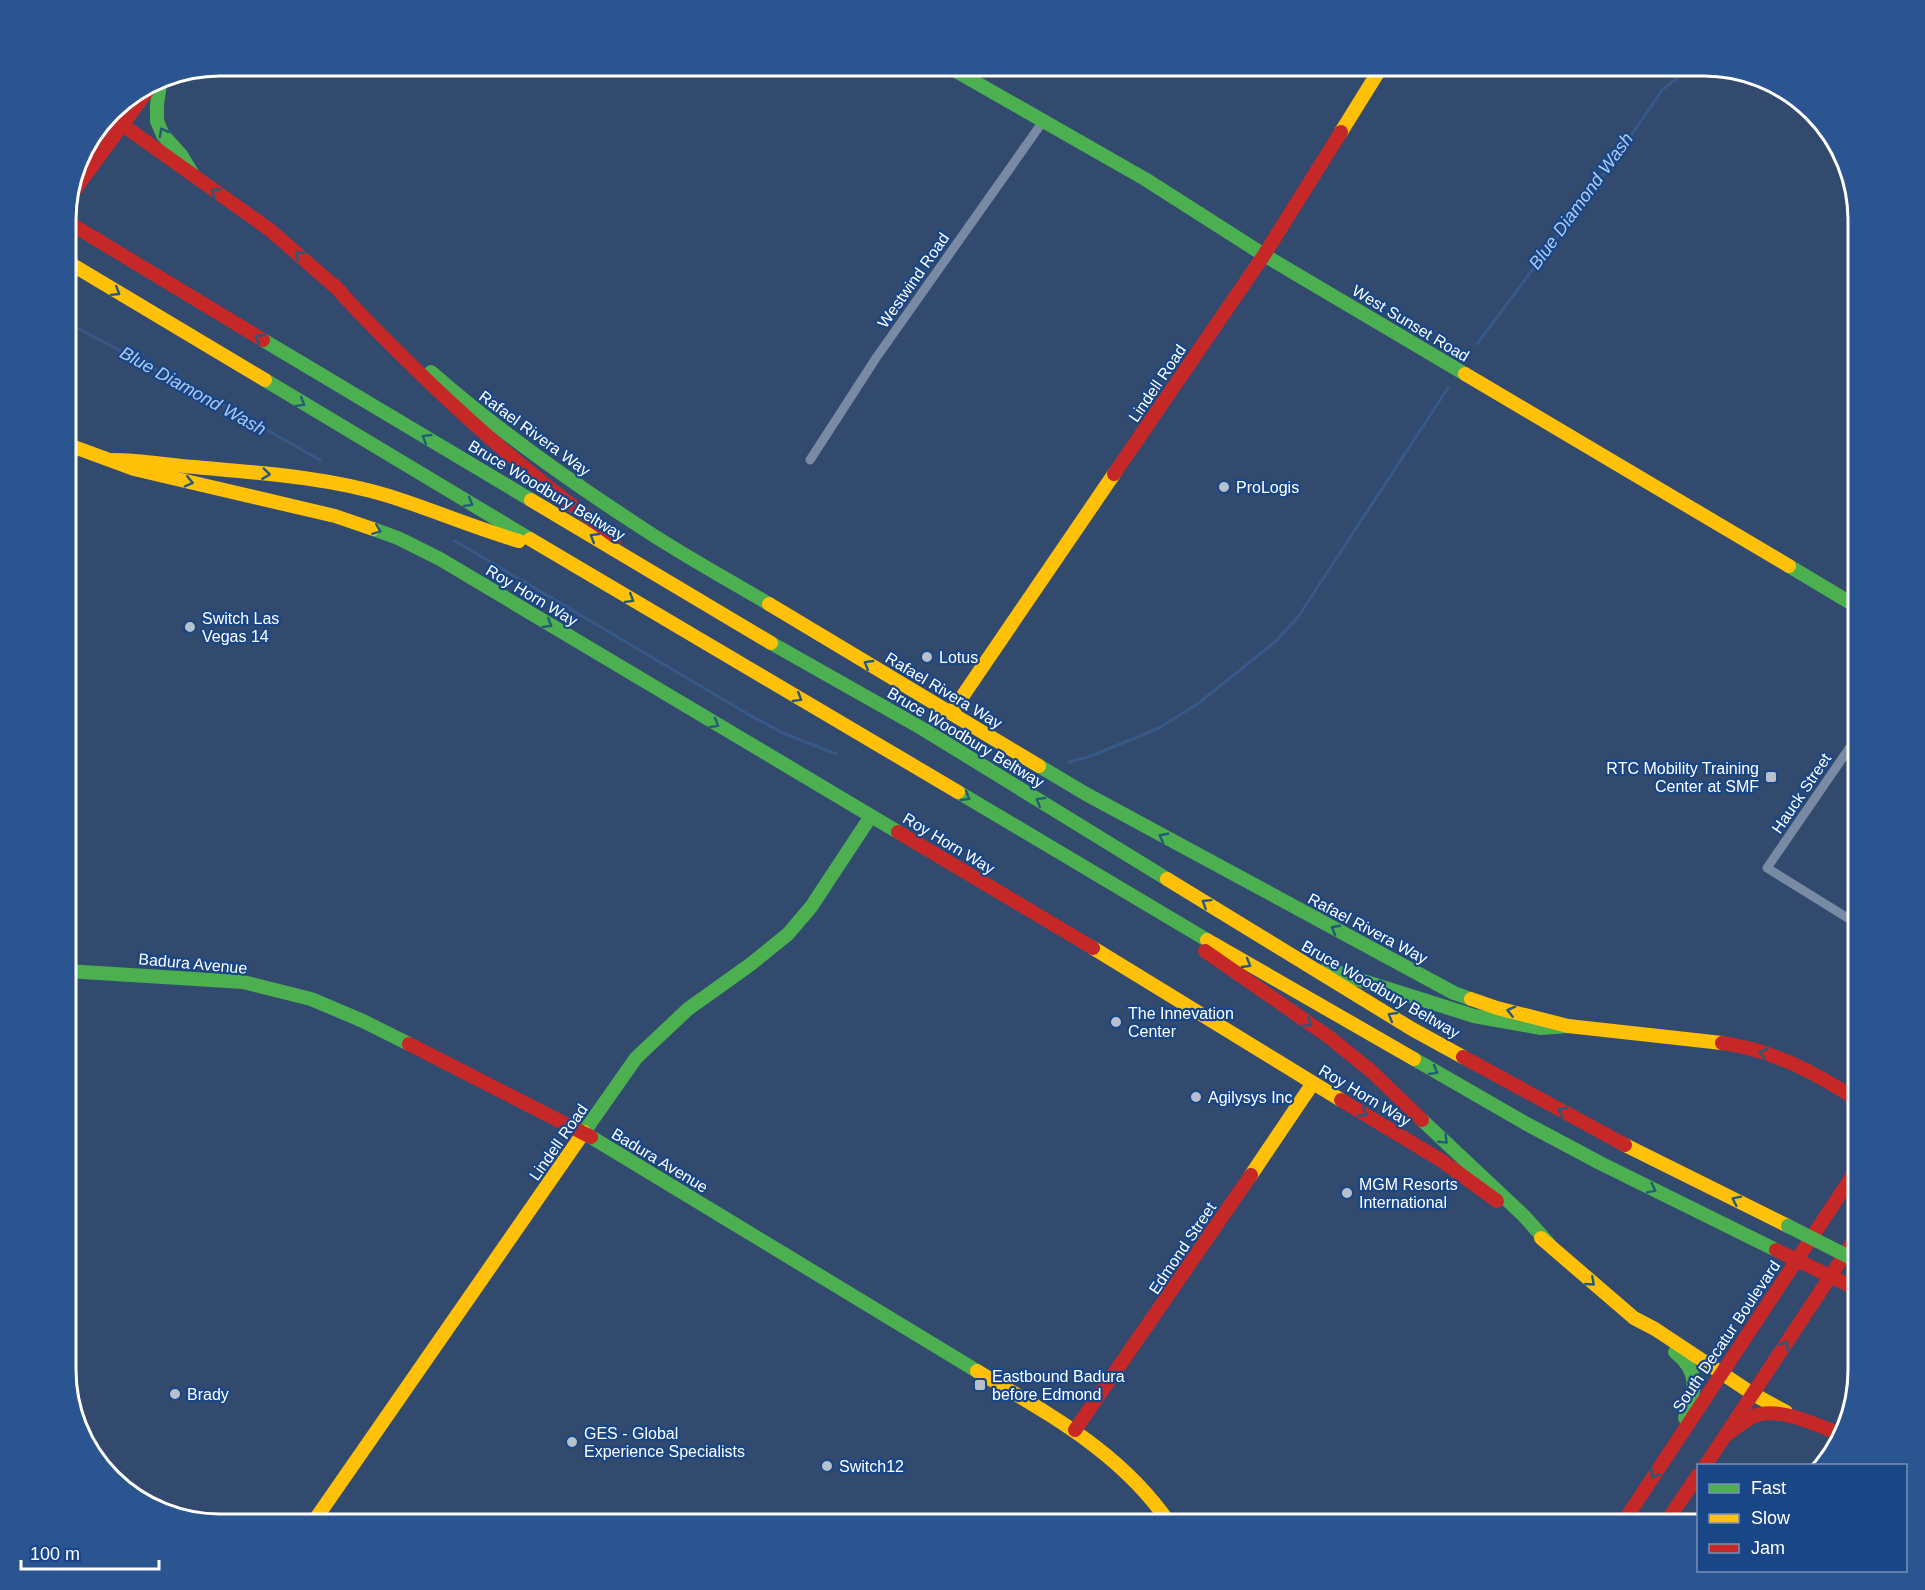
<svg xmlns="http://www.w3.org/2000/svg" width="1925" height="1590" font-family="Arial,sans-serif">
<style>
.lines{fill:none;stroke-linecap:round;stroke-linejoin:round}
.stream{stroke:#375987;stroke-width:3}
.street{stroke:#788aa4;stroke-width:9}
.fast{stroke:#4caf50;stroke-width:14}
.slow{stroke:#ffc107;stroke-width:14}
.jam{stroke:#c62828;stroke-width:14}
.fast-bridge{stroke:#4caf50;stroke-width:14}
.jam-bridge{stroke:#c62828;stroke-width:14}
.oneway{stroke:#235b7b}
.poi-dot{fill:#b7c0cc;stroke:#194686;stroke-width:2}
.labels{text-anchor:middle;stroke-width:4.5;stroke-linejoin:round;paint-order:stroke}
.street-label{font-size:16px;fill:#fff;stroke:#194686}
.poi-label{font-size:16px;fill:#fff;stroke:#194686;text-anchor:start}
.water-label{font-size:18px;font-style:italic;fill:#abcbf4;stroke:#194686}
.rim{fill:none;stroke:#fff;stroke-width:3}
</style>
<rect width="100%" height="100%" fill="#324a6e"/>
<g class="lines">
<g class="stream">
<path d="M 66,322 L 232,410 L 320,460"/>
<path d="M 1477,344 L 1612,163 L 1663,89 L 1693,66"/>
<path d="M 455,541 L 753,717 L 783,733 L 836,754"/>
<path d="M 1069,762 L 1091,756 L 1159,728 L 1199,703 L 1276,641 L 1298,617 L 1448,388"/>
</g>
<g class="street">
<path d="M 810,460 L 876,358 L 1044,120"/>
<path d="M 1859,925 L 1767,868 L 1859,734"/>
</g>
<g class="fast">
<path d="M 947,66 L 1145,179 L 1264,255 L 1465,374"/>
<path d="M 161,78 L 157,104 L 157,121 L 163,135 L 181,155 L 192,173"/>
<path d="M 263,340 L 531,500"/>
<path d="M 431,372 C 495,428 565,478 636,524 C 679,553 725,578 769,604"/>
<path d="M 265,380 L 530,539"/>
<path d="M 373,529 L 398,538 L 440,559 L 898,832"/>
<path d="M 1789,566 L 1859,608"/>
<path d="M 771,643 L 923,729 L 1167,879"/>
<path d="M 1039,766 L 1086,794 L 1454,993 L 1471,999"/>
<path d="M 958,792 L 1207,940"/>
<path d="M 1328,967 L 1344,975 L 1474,1016 L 1541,1028 L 1568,1026"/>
<path d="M 66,971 L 243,982 L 311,999 L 363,1021 L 409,1044"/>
<path d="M 1414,1059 L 1525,1123 L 1600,1163 L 1776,1250"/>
<path d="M 1422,1120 L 1524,1216 L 1549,1244"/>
<path d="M 584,1132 L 636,1058 L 688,1009 L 751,964 L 788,934 L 811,907 L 871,816"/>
<path d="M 591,1137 L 977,1371"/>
<path d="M 1675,1352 C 1700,1372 1696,1390 1685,1418"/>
</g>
<g class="slow">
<path d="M 1341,132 L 1382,66"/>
<path d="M 66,261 L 265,380"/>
<path d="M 1465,374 L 1789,566"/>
<path d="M 66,444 L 134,469 L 335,516 L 373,529"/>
<path d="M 113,460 C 141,460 167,465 195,467 C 260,473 327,477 389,496 C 433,510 475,528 519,541"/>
<path d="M 531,500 L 771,643"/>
<path d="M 530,539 L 958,792"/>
<path d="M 769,604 L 1039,766"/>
<path d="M 951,713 L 1114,474"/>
<path d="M 1167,879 L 1412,1029 L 1463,1057"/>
<path d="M 1207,940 L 1414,1059"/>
<path d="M 1093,948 L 1341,1100"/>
<path d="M 1471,999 L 1497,1008 L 1568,1026 L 1722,1043"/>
<path d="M 1625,1145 L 1788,1226"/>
<path d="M 1251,1175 L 1313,1083"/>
<path d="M 1541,1238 L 1634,1318 L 1655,1329 L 1753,1394"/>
<path d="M 977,1371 C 1050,1415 1121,1452 1170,1524"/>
<path d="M 1753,1394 L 1786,1412"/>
<path d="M 312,1524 L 584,1132"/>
</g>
<g class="jam">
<path d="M 110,116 L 270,230 L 341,292"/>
<path d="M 70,196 L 153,83"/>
<path d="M 66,221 L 263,340"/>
<path d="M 334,285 C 365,321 399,353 433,386 C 491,441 550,492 616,537"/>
<path d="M 1114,474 L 1264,255 L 1341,132"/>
<path d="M 898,832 L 1093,948"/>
<path d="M 1205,951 L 1329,1037 L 1371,1071 L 1422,1120"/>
<path d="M 1722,1043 C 1773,1050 1816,1073 1859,1101"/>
<path d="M 409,1044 L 591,1137"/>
<path d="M 1463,1057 L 1625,1145"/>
<path d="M 1341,1100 L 1442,1161 L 1497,1201"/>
<path d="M 1075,1430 L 1251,1175"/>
<path d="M 1725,1436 C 1735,1429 1745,1419 1757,1415 C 1782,1407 1820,1427 1844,1435"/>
<path d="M 1705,1466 L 1859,1233"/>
<path d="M 1622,1524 L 1859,1166"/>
<path d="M 1665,1524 L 1698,1475"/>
</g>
<path class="fast-bridge" d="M 1788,1226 L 1859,1262"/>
<path class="jam-bridge" d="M 1776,1250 L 1859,1290"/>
</g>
<defs><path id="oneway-chevron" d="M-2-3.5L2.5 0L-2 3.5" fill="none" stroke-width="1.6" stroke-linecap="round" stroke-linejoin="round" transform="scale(1.5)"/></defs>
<g class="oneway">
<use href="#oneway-chevron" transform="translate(163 132) rotate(-119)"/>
<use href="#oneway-chevron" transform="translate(215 192) rotate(-146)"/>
<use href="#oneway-chevron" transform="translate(299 255) rotate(-139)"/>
<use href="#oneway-chevron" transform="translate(116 292) rotate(32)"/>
<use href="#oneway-chevron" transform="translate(259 338) rotate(-149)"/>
<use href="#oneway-chevron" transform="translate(301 403) rotate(31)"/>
<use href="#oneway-chevron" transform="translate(426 438) rotate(-149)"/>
<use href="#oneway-chevron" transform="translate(266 474) rotate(7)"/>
<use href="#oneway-chevron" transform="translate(189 482) rotate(13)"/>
<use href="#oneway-chevron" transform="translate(469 503) rotate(31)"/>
<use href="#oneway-chevron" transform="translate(377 530) rotate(21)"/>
<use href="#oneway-chevron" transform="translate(594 537) rotate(-149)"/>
<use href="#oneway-chevron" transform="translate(630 599) rotate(31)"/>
<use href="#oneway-chevron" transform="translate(548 624) rotate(31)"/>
<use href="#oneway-chevron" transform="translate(868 664) rotate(-149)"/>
<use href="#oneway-chevron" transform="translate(798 698) rotate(31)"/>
<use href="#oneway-chevron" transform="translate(715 724) rotate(30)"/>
<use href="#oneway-chevron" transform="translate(966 797) rotate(31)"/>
<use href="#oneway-chevron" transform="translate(1040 801) rotate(-149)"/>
<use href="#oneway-chevron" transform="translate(1163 837) rotate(-152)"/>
<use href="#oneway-chevron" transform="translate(1206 903) rotate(-148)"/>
<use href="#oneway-chevron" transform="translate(1335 929) rotate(-152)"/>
<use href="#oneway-chevron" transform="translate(1247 964) rotate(30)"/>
<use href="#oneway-chevron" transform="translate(1511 1011) rotate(-166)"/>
<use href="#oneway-chevron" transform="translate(1392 1016) rotate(-149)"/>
<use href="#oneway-chevron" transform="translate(1308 1023) rotate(35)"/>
<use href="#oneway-chevron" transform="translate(1763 1053) rotate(-164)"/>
<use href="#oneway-chevron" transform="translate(1434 1071) rotate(30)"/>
<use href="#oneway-chevron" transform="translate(1562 1111) rotate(-151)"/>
<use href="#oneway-chevron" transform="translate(1363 1113) rotate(31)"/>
<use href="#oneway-chevron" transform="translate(1444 1140) rotate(44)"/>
<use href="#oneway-chevron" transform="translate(1652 1189) rotate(26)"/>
<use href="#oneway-chevron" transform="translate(1736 1200) rotate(-154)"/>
<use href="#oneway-chevron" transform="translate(1591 1282) rotate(41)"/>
<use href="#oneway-chevron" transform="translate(1785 1345) rotate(-57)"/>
<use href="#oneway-chevron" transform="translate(1654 1474) rotate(123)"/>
</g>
<g class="poi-dot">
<circle cx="1224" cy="487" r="6"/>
<circle cx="190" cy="627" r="6"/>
<circle cx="927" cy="657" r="6"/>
<rect x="1765" y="771" width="12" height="12" rx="3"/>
<circle cx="1116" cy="1022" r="6"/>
<circle cx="1196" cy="1097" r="6"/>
<circle cx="1347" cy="1193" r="6"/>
<rect x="974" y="1379" width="12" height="12" rx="3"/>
<circle cx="175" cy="1394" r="6"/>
<circle cx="572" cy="1442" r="6"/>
<circle cx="827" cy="1466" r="6"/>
</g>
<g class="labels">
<g class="street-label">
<text transform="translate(913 280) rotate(-55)" y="6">Westwind Road</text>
<text transform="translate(1411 323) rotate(31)" y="6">West Sunset Road</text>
<text transform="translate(1157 383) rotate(-56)" y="6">Lindell Road</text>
<text transform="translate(535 433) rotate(36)" y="6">Rafael Rivera Way</text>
<text transform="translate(547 490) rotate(31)" y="6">Bruce Woodbury Beltway</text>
<text transform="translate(532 595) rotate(31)" y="6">Roy Horn Way</text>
<text transform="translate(944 690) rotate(31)" y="6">Rafael Rivera Way</text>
<text transform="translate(966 737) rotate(31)" y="6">Bruce Woodbury Beltway</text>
<text transform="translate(1801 793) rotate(-56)" y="6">Hauck Street</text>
<text transform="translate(949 843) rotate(31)" y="6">Roy Horn Way</text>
<text transform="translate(1368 928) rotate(28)" y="6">Rafael Rivera Way</text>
<text transform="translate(193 963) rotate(5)" y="6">Badura Avenue</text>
<text transform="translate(1381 989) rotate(30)" y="6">Bruce Woodbury Beltway</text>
<text transform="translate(1365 1095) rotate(31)" y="6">Roy Horn Way</text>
<text transform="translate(558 1142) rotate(-55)" y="6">Lindell Road</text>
<text transform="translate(660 1160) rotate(31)" y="6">Badura Avenue</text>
<text transform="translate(1182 1248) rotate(-56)" y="6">Edmond Street</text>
<text transform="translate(1726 1336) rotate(-56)" y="6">South Decatur Boulevard</text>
</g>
<g class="poi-label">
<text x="1236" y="493">ProLogis</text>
<text x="202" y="624">Switch Las<tspan x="202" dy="18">Vegas 14</tspan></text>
<text x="939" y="663">Lotus</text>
<text x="1759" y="774" text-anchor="end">RTC Mobility Training<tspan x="1759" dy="18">Center at SMF</tspan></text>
<text x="1128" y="1019">The Innevation<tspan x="1128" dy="18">Center</tspan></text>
<text x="1208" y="1103">Agilysys Inc</text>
<text x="1359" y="1190">MGM Resorts<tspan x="1359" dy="18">International</tspan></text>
<text x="992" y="1382">Eastbound Badura<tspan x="992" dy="18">before Edmond</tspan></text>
<text x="187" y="1400">Brady</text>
<text x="584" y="1439">GES - Global<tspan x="584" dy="18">Experience Specialists</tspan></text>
<text x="839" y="1472">Switch12</text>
</g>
<g class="water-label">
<text transform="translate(1581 201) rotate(-54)" y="6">Blue Diamond Wash</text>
<text transform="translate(193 391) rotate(29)" y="6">Blue Diamond Wash</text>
</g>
</g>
<path d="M0 0H1925V1590H0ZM220 76H1704A144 144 0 0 1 1848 220V1370A144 144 0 0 1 1704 1514H220A144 144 0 0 1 76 1370V220A144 144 0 0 1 220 76Z" fill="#2b5590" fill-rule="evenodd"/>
<path class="rim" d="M220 76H1704A144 144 0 0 1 1848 220V1370A144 144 0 0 1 1704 1514H220A144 144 0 0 1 76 1370V220A144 144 0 0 1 220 76Z"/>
<rect x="1697" y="1464" width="210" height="108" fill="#194686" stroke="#7590b6" stroke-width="1.5"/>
<rect x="1709" y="1484" width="30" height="9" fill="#4caf50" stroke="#7590b6" stroke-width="1.5"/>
<text x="1751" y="1494" font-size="18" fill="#ffffff">Fast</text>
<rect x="1709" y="1514" width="30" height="9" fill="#ffc107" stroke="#7590b6" stroke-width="1.5"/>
<text x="1751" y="1524" font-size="18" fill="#ffffff">Slow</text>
<rect x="1709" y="1544" width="30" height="9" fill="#c62828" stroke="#7590b6" stroke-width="1.5"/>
<text x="1751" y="1554" font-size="18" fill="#ffffff">Jam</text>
<path d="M21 1560v9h138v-9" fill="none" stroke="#ffffff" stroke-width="3"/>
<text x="30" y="1560" font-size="18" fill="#ffffff" stroke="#194686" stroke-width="4.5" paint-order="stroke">100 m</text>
</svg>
